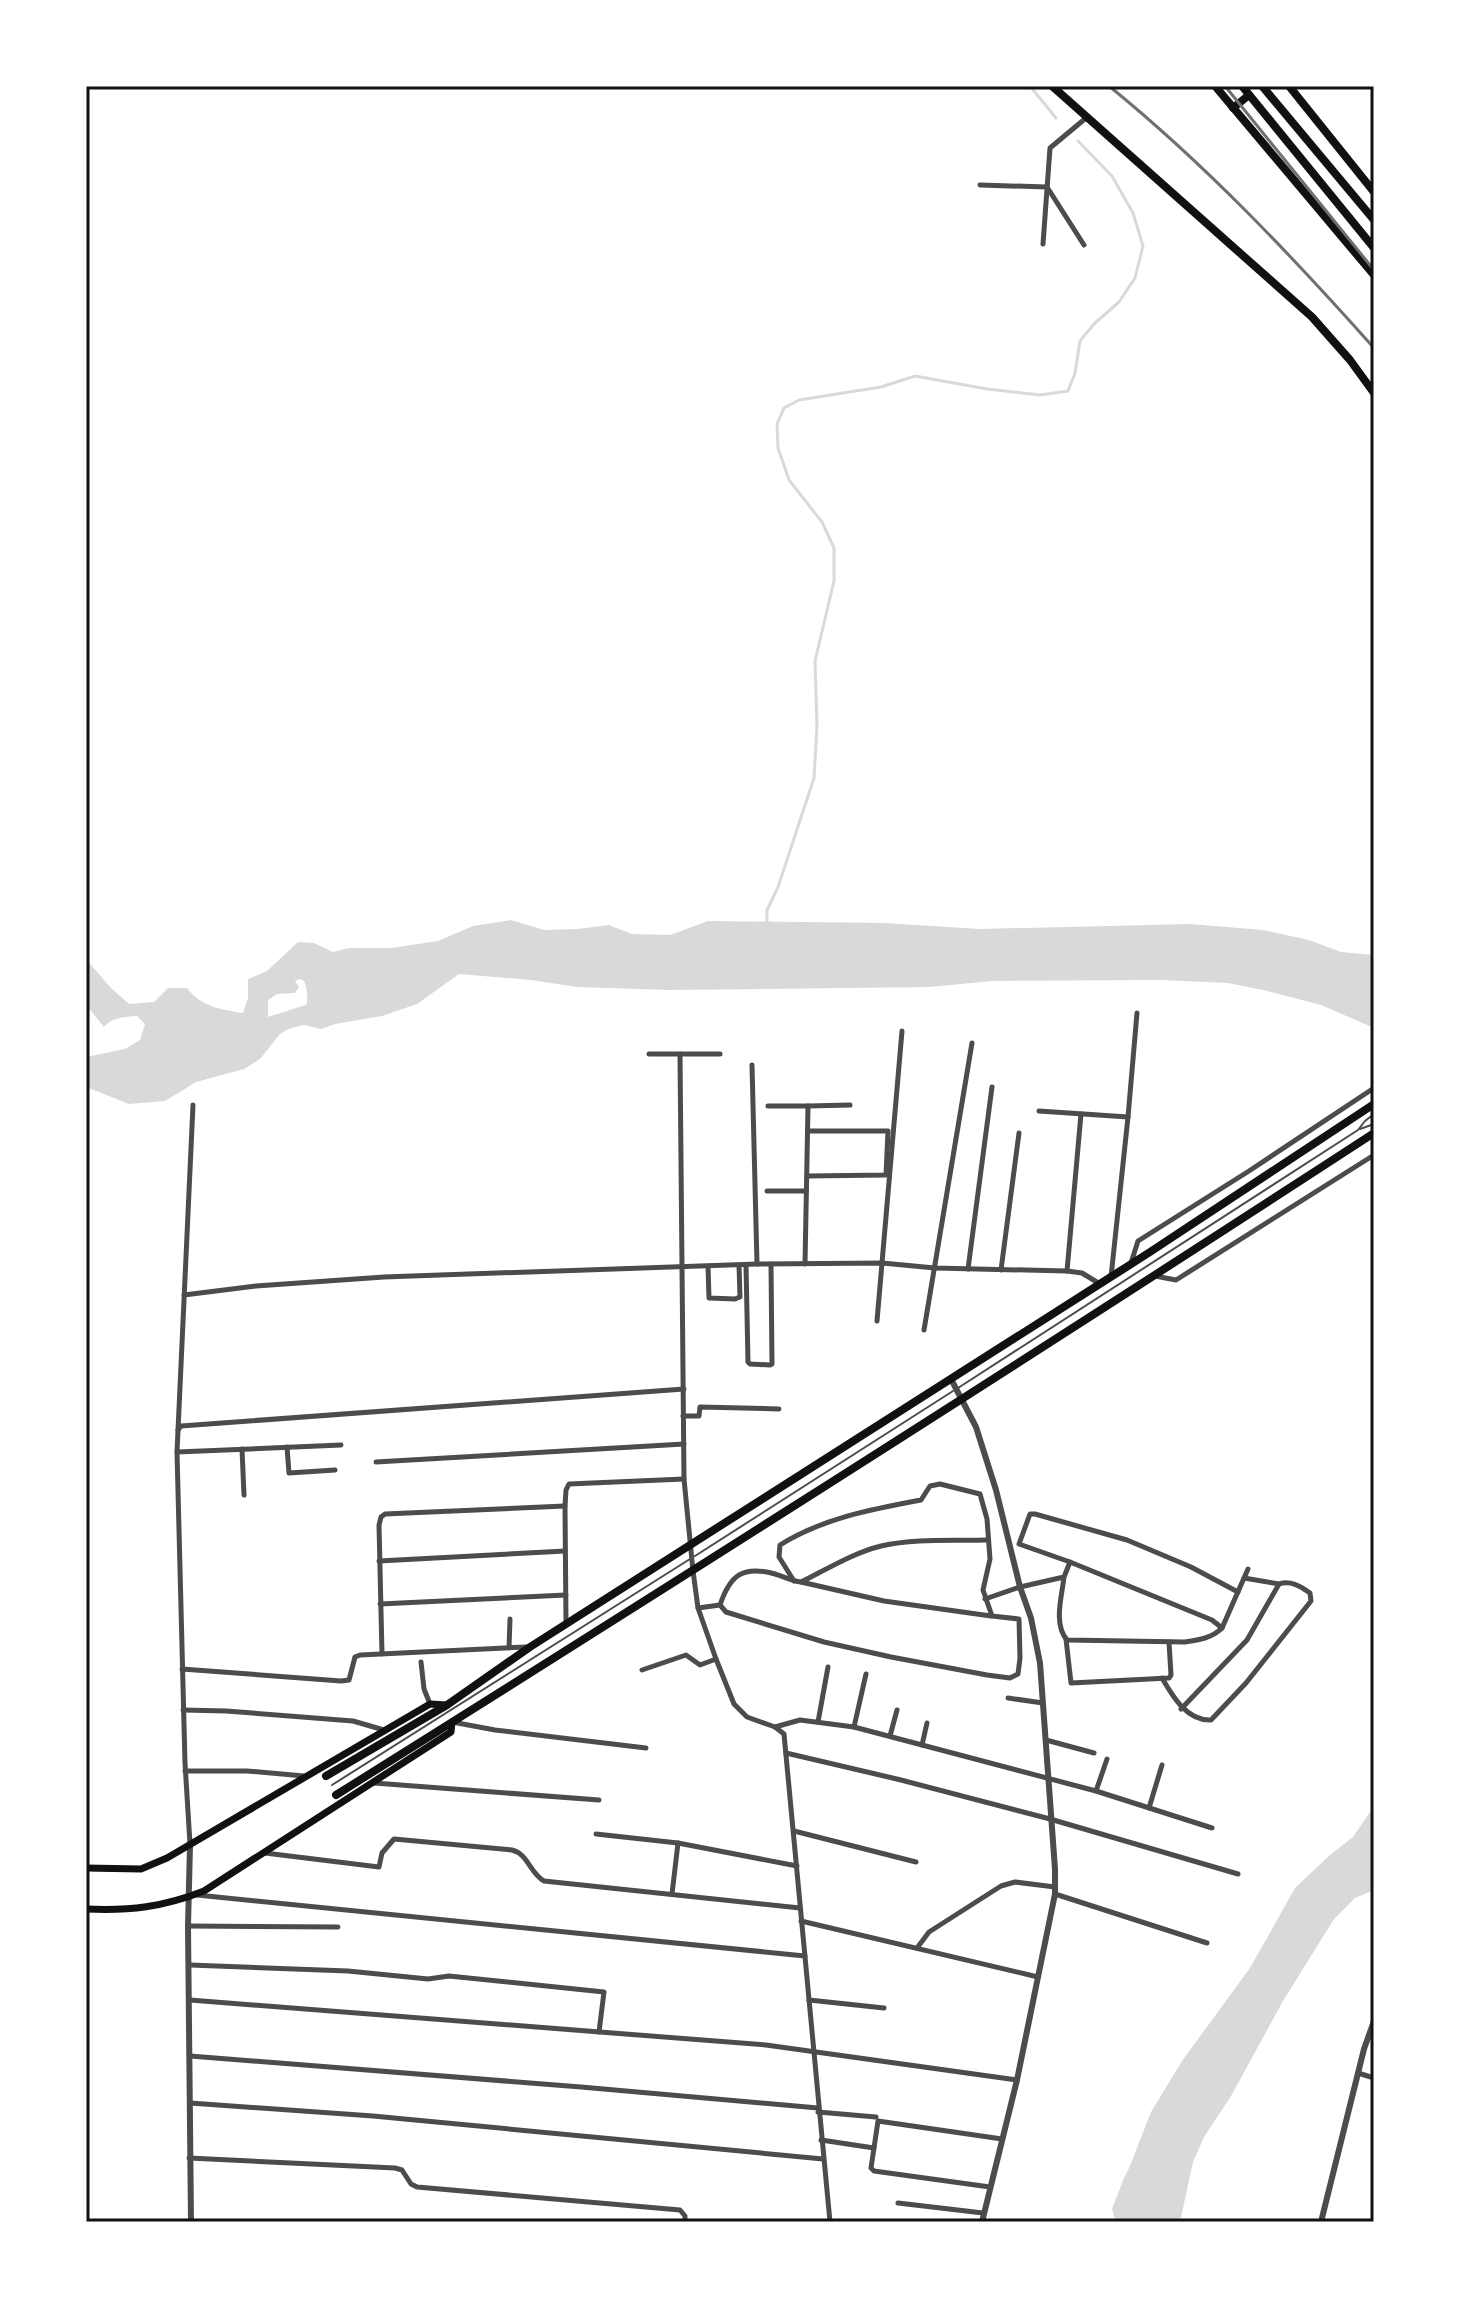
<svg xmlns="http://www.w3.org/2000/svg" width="1460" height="2308" font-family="'Fira Sans Condensed',sans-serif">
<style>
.water{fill:#d9d9d9;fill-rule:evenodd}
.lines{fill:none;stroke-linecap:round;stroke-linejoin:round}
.stream{stroke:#d9d9d9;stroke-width:3}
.river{stroke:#d9d9d9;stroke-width:18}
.service{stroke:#4c4c4c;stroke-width:2}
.minor{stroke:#4c4c4c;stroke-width:5}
.tertiary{stroke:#4c4c4c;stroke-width:6}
.secondary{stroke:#111;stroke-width:7}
.primary{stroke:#111;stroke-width:8}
.trunk{stroke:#111;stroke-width:8}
.rail{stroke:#707070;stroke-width:3}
.neatline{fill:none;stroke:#111;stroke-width:3}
</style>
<rect width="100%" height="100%" fill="#fff"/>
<g class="water">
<path d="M 511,920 L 544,930 L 578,929 L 609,925 L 632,934 L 670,935 L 708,921 L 884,923 L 980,929 L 1190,924 L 1263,930 L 1309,940 L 1341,952 L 1374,955 L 1374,1028 L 1321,1005 L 1263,990 L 1228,983 L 1161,980 L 992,981 L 930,987 L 669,990 L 577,987 L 531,980 L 459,974 L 417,1004 L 382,1016 L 335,1024 L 321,1029 L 305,1025 L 293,1026 L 280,1034 L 260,1059 L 244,1069 L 196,1082 L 165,1101 L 129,1104 L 86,1087 L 86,1057 L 125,1049 L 140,1040 L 145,1024 L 137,1016 C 124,1017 112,1017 104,1027 L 90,1010 L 86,1010 L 86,959 L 111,988 L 129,1004 L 154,1002 L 168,988 L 187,988 C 200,1006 222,1010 243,1013 L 248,998 L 248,979 L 267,971 L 298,942 L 314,943 L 333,952 L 349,948 L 391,948 L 438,941 L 473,926 ZM 299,979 L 304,981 C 307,988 309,1001 305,1008 C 300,1020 279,1025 268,1019 L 268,1000 L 277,994 L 295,993 L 299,987 L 295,981 Z"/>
<path d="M 1374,1806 L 1374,1890 L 1355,1898 L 1334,1919 L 1283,2001 L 1231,2096 L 1204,2137 L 1193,2162 L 1180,2222 L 1116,2222 L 1112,2209 L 1124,2178 L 1130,2166 L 1151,2112 L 1182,2061 L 1250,1968 L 1295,1888 L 1330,1855 L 1353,1837 Z"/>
</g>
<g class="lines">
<g class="stream">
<path d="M 1030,86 L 1056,118"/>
<path d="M 767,923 L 767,910 L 778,887 L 814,778 L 817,726 L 815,661 L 834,581 L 834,548 L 822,522 L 789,480 L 778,448 L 777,424 L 784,408 L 799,400 L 881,387 L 915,376 L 987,389 L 1040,395 L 1068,391 L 1075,373 L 1080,341 L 1094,324 L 1119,302 L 1135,278 L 1143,246 L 1133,213 L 1112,176 L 1078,141"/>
</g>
<path class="river" d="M 257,1030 L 313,1012"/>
<g class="service">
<path d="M 1360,1129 L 1374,1124"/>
<path d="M 958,1388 L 1358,1130 L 1365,1121 L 1374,1114"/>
<path d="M 695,1556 L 953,1391"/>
<path d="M 332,1785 L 690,1559"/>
</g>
<g class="minor">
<path d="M 980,185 L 1047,187 L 1084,245"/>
<path d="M 1043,244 L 1050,148 L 1086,118"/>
<path d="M 649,1054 L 720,1054"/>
<path d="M 680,1054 L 684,1479 L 693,1571 L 698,1608 L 716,1659 L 734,1704 L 747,1717 L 775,1727 L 784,1734 L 830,2222"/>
<path d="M 752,1065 L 757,1264"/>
<path d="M 768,1106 L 808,1106 L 805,1264"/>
<path d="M 808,1106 L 850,1105"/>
<path d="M 1039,1111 L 1128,1117"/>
<path d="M 807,1176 L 886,1175 L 888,1131 L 808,1131"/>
<path d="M 767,1191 L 806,1191"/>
<path d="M 1131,1263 L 1138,1241 L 1249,1171 L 1374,1088"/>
<path d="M 746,1265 L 748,1362 L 750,1364 L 770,1365 L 772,1364 L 771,1264"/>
<path d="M 708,1266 L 709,1298 L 735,1299 L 740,1297 L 739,1265"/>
<path d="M 968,1269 L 992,1087"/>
<path d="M 1001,1270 L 1019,1133"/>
<path d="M 1067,1271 L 1081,1114"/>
<path d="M 1155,1276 L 1176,1280 L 1374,1155"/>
<path d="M 1111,1277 L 1128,1117 L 1137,1013"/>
<path d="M 184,1295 L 256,1286 L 384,1277 L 757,1264 L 882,1263 L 935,1268 L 1067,1271 L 1082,1273 L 1100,1284"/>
<path d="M 877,1321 L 902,1031"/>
<path d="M 924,1330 L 972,1043"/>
<path d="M 683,1416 L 699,1416 L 700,1407 L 779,1409"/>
<path d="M 178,1430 L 181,1426 L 684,1389"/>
<path d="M 287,1447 L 289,1473 L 335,1470"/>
<path d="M 242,1449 L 244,1495"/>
<path d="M 177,1452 L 341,1445"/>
<path d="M 376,1462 L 684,1444"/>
<path d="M 379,1561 L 565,1551"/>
<path d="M 1070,1562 L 1019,1544 L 1030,1514 L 1035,1514 L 1127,1540 L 1191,1567 L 1238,1592"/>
<path d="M 801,1582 L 884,1601 L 991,1616"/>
<path d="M 985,1599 L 1020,1587 L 1064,1577 C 1062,1596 1053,1624 1067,1640 L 1185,1642 C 1199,1640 1212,1638 1222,1628 L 1212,1620 L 1070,1562 L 1064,1577"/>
<path d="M 380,1604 L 566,1595"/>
<path d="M 720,1605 C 730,1575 743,1565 775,1574 C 785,1577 791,1581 801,1582 C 827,1569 853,1553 881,1546 C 915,1538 952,1541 987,1540"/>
<path d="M 698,1608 L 720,1605 L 726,1612 L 824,1642 L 891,1657 L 987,1675 L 1010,1678 L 1018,1674 L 1020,1658 L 1019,1619 L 992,1616 L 983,1590 L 990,1559 L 987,1519 L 980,1494 L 940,1484 L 930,1486 L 921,1500 C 873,1509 823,1518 780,1545 L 779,1557 L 794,1581"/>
<path d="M 566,1623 L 565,1506 L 566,1490 L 569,1484 L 684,1479"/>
<path d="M 1222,1628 L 1248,1569"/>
<path d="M 1066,1639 L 1071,1683 L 1169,1678 L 1171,1675 L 1169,1642"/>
<path d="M 509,1648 L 510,1619"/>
<path d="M 382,1654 L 379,1525 L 381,1517 L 385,1514 L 565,1506"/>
<path d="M 421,1662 L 424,1689 L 430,1704"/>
<path d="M 182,1669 L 341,1681 L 349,1680 L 355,1657 L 360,1655 L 526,1647"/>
<path d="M 642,1670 L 686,1655 L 700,1665 L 716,1659"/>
<path d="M 1162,1678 C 1173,1697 1187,1721 1211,1720 L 1246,1683 L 1311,1601 L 1310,1593 C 1300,1586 1290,1580 1279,1584"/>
<path d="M 1008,1698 L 1043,1703"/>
<path d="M 1181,1709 L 1247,1640 L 1279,1584 L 1244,1578"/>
<path d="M 183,1710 L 226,1711 L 353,1721 L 384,1730"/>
<path d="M 452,1722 L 495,1730 L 646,1748"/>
<path d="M 818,1722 L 828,1667"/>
<path d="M 775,1727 L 800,1720 L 854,1727 L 1096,1791 L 1212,1828"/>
<path d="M 854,1727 L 866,1674"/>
<path d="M 890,1736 L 897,1710"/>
<path d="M 1046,1740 L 1094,1753"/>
<path d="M 922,1745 L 927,1723"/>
<path d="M 786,1753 L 901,1780 L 1050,1819 L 1238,1874"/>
<path d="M 185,1771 L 247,1771 L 304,1776"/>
<path d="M 374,1783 L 599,1800"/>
<path d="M 1096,1791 L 1107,1759"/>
<path d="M 1149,1808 L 1162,1765"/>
<path d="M 794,1831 L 916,1862"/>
<path d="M 596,1834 L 678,1843 L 797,1866"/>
<path d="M 190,1844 L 185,1763 L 177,1452 L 193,1105"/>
<path d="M 265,1853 L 379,1867 L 382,1853 L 394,1839 L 512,1850 C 528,1854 530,1873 544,1881 L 800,1908"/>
<path d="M 672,1894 L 678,1843"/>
<path d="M 1055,1894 L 1207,1943"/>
<path d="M 197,1895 L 805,1956"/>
<path d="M 801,1921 L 1038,1977"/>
<path d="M 188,1926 L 338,1927"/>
<path d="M 917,1948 L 929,1932 L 1001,1886 L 1015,1882 L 1055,1887"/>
<path d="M 190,1965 L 348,1971 L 428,1979 L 449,1976 L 604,1992 L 599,2032"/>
<path d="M 190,2000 L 766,2045 L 1017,2080"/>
<path d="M 809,2000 L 884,2008"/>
<path d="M 190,2056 L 581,2087 L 818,2108"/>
<path d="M 1358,2073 L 1374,2078"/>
<path d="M 190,2103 L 373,2116 L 823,2159"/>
<path d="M 818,2112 L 876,2117"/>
<path d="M 821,2140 L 874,2148"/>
<path d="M 189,2158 L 395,2168 L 402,2170 L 411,2184 L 417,2187 L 680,2210 L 685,2216 L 685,2222"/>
<path d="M 990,2187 L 874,2171 L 871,2168 L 878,2121 L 1002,2139"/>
<path d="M 898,2203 L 983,2213"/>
</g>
<g class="tertiary">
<path d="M 951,1379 L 976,1427 L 996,1490 L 1020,1587 L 1031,1618 L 1040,1663 L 1055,1869 L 1055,1894 L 1038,1977 L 1017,2080 L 982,2222"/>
<path d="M 190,1845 L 188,1926 L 191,2222"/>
<path d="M 1321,2222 L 1364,2049 L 1374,2021"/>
</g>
<g class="secondary">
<path d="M 86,1868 L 141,1869 L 167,1858 L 430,1704 L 447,1705"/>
<path d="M 86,1909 C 130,1911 163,1907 204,1891 L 451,1732 L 452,1722"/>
</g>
<g class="primary">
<path d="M 1052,86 L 1312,317 L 1350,360 L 1374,393"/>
<path d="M 1215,86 L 1374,275"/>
<path d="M 1289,86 L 1374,192"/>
<path d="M 326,1776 L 447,1705 L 530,1647 L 1150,1252 L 1374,1104"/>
<path d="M 336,1795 C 684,1577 1030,1357 1374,1133"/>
</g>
<g class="trunk">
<path d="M 1242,86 L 1374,248"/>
<path d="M 1262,86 L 1374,220"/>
<path d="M 1233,108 L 1249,95"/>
</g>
<g class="rail">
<path d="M 1109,86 C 1205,164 1292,256 1374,348"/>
<path d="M 1225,86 L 1374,270"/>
</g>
</g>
<rect width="1460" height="2308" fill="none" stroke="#ffffff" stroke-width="176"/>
<rect x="88" y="88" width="1284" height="2132" class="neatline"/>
</svg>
